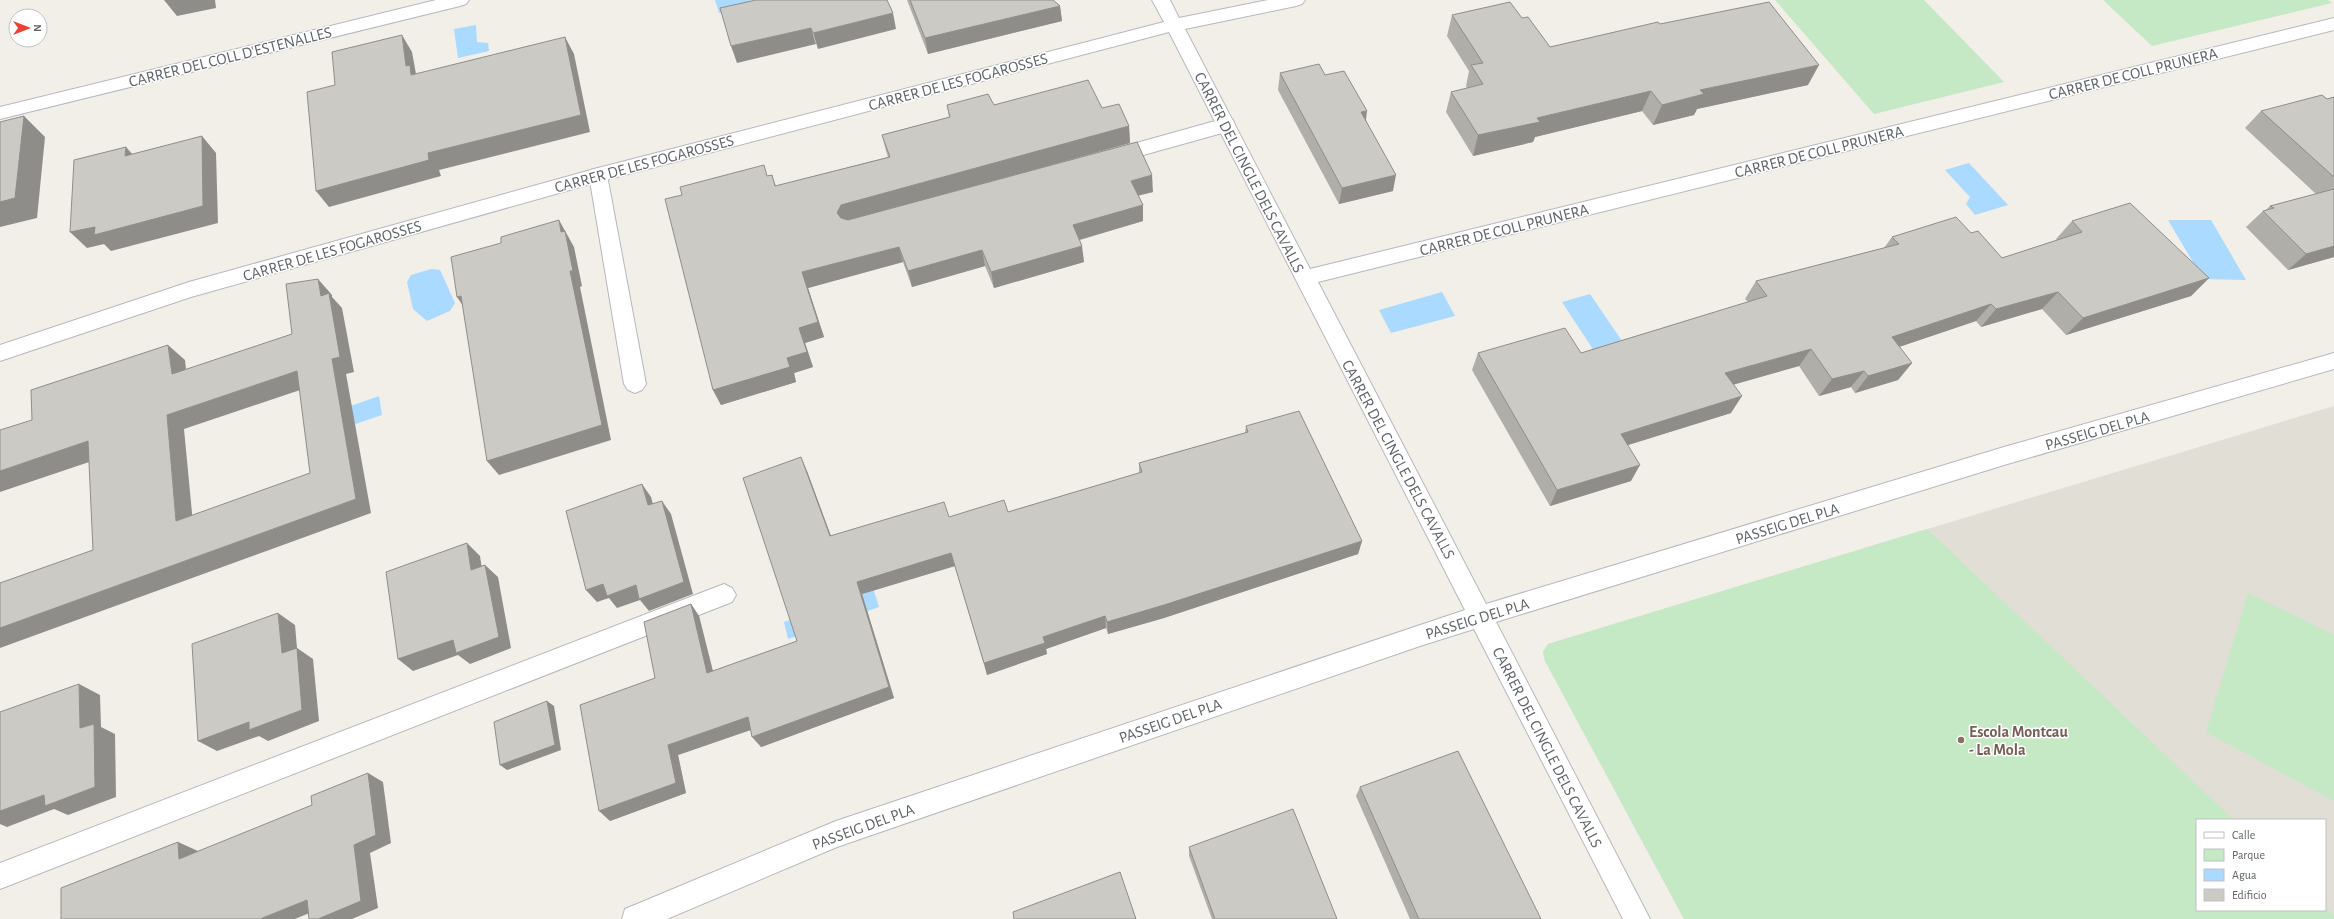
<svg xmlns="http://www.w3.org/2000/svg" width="2334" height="919" font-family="'Alegreya Sans',sans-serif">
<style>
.education{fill:#e1ded6;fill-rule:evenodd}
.green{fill:#c5e8c5}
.water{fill:#aadaff}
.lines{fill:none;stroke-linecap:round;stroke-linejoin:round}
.service-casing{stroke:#b5b8bc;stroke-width:2}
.minor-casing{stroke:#b5b8bc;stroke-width:2}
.service{fill:#fff;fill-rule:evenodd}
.minor{fill:#fff;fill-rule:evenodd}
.wall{fill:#afaea9}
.shaded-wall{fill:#8f8d8a}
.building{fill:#cccac5;stroke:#8f8d8a;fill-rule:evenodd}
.education-dot{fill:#8d6e63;stroke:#fff;stroke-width:1.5}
.labels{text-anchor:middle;stroke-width:3;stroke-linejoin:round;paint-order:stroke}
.street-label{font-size:16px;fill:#5f6368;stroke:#fff}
.education-label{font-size:16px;font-weight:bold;fill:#785e54;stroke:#fff;text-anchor:start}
</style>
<rect width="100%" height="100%" fill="#f1efe8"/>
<path class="education" d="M 2334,406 L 2334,919 L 1684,919 L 1545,661 L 1543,652 L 1548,644 ZM 2197,820 L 2325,820 L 2325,910 L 2197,910 Z"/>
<g class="green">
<path d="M 1775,0 L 1924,0 L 2004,82 L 1874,114 Z"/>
<path d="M 2103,0 L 2328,0 L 2332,3 L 2152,46 Z"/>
<path d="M 1927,529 L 2234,820 L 2197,820 L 2197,910 L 2325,910 L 2325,906 L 2334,915 L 2334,919 L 1684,919 L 1545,661 L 1543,652 L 1548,644 Z"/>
<path d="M 2248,593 L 2334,635 L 2334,801 L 2206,732 Z"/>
</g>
<g class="water">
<path d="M 715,0 L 754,0 L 727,7 L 731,15 L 719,13 Z"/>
<path d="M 476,25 L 477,42 L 488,43 L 489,51 L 458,58 L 454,29 Z"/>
<path d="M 1969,163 L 2008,205 L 1975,215 L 1966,204 L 1970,197 L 1945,170 Z"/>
<path d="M 2168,220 L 2211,220 L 2246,280 L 2203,279 Z"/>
<path d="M 431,269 L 440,270 L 455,303 L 450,311 L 427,321 L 413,309 L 407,282 L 411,275 Z"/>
<path d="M 1442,292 L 1455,316 L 1391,333 L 1379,310 Z"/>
<path d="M 1590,294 L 1624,344 L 1600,360 L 1562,302 Z"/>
<path d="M 379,396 L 382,415 L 320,436 L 345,408 Z"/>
<path d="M 872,585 L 879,607 L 788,639 L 784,622 L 838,604 Z"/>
</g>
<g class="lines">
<g class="service-casing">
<g id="service">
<path d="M 1226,118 L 1233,120 L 1235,125 L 1233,130 L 1111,164 L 1104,162 L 1102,157 L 1104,152 Z"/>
<path d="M 598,168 L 605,170 L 607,175 L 646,384 L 642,390 L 635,393 L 628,390 L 624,384 L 589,175 L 591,170 Z"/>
<path d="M 724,584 L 732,588 L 736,595 L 732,602 L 0,889 L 0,863 Z"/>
</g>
</g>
<g class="minor-casing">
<g id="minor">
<path d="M 436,0 L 469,0 L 466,4 L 460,6 L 0,119 L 0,107 Z"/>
<path d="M 1152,0 L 1170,0 L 1179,18 L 1268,0 L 1305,0 L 1302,4 L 1296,6 L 1185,29 L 1310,269 L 2334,18 L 2334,30 L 1318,282 L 1486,604 L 2004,447 L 2334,353 L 2334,369 L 2004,465 L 1496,622 L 1650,919 L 1623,919 L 1474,629 L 1420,646 L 837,847 L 667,919 L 622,919 L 625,909 L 836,821 L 1465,610 L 1169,32 L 598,182 L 191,297 L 0,361 L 0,345 L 189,282 L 598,168 L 1164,22 Z"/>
</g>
</g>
<use href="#service" class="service"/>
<use href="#minor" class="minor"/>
</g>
<g class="wall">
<path d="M 907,0 L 1053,0 L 1060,6 L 1062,21 L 928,54 Z"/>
<path d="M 1452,15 L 1522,18 L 1550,47 L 1660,24 L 1808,85 L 1697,109 L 1694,115 L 1653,125 L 1642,111 L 1535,137 L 1533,142 L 1473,156 L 1446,112 L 1451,92 L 1467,88 L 1466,86 L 1469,71 L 1447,36 Z"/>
<path d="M 1280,73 L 1325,75 L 1366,120 L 1393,191 L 1339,204 L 1278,90 Z"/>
<path d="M 2334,97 L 2334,257 L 2288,270 L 2246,227 L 2263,211 L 2266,210 L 2270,206 L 2316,194 L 2245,128 L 2261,111 L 2327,99 Z"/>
<path d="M 947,105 L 994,105 L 1102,108 L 1129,126 L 1130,143 L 978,185 L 1153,192 L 1138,196 L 1143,205 L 1143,221 L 1080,240 L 1084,262 L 994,288 L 985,266 L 912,287 L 903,262 L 808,288 L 824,337 L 805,343 L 813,367 L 794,373 L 796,382 L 721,405 L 713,390 L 682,195 L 772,175 L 776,186 L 888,157 L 886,151 L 882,135 L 949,117 Z"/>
<path d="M 2072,221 L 2209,278 L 2191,296 L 2066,335 L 2042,309 L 1981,327 L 1976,321 L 1899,347 L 1912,363 L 1898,380 L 1855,393 L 1851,387 L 1819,396 L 1799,366 L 1733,384 L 1731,413 L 1628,445 L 1631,481 L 1550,506 L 1472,370 L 1478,353 L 1581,353 L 1748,302 L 1745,299 L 1756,281 L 1884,248 L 1892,237 L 1971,233 L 2002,258 L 2057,240 L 2056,239 Z"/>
<path d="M 1246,426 L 1362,541 L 1358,554 L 1164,618 L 1108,634 L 1106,628 L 1046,649 L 1047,654 L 987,675 L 955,566 L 862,594 L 894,698 L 761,747 L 751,730 L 678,755 L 686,793 L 610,821 L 655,678 L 691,604 L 699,616 L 713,671 L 797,641 L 807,471 L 831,536 L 949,517 L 1008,512 L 1139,473 L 1139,463 L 1245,433 Z"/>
<path d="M 1360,787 L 1541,919 L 1410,919 L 1356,796 Z"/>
<path d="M 1189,847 L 1337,919 L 1212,919 L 1189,856 Z"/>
</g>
<g class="shaded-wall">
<path d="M 164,0 L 215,0 L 216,8 L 177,16 Z"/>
<path d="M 1060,6 L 1062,21 L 928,54 L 925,38 Z"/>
<path d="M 893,13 L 896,29 L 818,49 L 813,33 Z"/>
<path d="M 811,28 L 816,44 L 737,63 L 731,46 Z"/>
<path d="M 402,35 L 412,52 L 416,74 L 422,92 L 406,66 Z"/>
<path d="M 565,37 L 574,54 L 590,132 L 439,170 L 441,176 L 329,207 L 316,191 L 428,153 Z"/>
<path d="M 1819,65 L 1808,85 L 1697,109 L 1694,115 L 1653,125 L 1662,105 L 1700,90 Z"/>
<path d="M 1651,91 L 1642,111 L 1535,137 L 1533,142 L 1473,156 L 1478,135 L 1537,118 Z"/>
<path d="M 1367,111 L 1365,128 L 1361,112 Z"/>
<path d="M 24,116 L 45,137 L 37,218 L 0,227 L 0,202 Z"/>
<path d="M 1129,126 L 1130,143 L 846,222 L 842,229 L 837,213 L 841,205 Z"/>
<path d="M 202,136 L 216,153 L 218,223 L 111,251 L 104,244 L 87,248 L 70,232 Z"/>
<path d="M 126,147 L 141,164 L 125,156 Z"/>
<path d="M 1152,175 L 1153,192 L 1131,197 L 1131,181 Z"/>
<path d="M 1396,175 L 1393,191 L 1339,204 L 1342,188 Z"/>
<path d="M 1143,205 L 1143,221 L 1075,241 L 1073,225 Z"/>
<path d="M 559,220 L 574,247 L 582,286 L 580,287 L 611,440 L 499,475 L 487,461 L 561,232 Z"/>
<path d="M 1082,246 L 1084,262 L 994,288 L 991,272 Z"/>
<path d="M 2334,246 L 2334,257 L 2288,270 L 2306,254 Z"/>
<path d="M 899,247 L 903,262 L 808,288 L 824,337 L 805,343 L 813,367 L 794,373 L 796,382 L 721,405 L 713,390 L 787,358 L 802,272 Z"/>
<path d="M 982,250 L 985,266 L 912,287 L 908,271 Z"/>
<path d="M 2209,278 L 2191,296 L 2066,335 L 2083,318 Z"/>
<path d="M 318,279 L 332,295 L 332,297 L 342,308 L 354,372 L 346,374 L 371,513 L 0,648 L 0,628 L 356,499 Z"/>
<path d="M 2058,292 L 2042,309 L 1981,327 L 1996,309 Z"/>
<path d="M 461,296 L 468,313 L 457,297 Z"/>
<path d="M 1991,304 L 1976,321 L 1878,354 L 1892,337 Z"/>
<path d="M 168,345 L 185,360 L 188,389 L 172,374 Z"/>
<path d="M 1811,349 L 1799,366 L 1715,390 L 1725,373 Z"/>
<path d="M 1912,363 L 1898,380 L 1855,393 L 1868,376 Z"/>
<path d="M 297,371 L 312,386 L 184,429 L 194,534 L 176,521 L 167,415 Z"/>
<path d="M 1864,371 L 1851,387 L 1819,396 L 1832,379 Z"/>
<path d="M 1742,396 L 1731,413 L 1612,450 L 1621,434 Z"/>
<path d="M 88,441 L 107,456 L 0,492 L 0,471 Z"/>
<path d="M 801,457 L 807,471 L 836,550 L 830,536 Z"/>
<path d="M 1640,465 L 1631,481 L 1550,506 L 1557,490 Z"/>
<path d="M 642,484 L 651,497 L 657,519 L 648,505 Z"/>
<path d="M 662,501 L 671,514 L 693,594 L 649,611 L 640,600 L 617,608 L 609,598 L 597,602 L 586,590 L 603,584 Z"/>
<path d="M 1362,541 L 1358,554 L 1164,618 L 1108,634 L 1107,622 Z"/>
<path d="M 467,543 L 480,556 L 484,582 L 471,570 Z"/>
<path d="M 951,553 L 955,566 L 862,594 L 894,698 L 761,747 L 752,737 L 857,582 Z"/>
<path d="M 485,565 L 498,577 L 511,648 L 470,664 L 458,655 L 413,671 L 398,659 Z"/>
<path d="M 691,604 L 699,616 L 716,684 L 707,673 Z"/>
<path d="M 278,613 L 295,625 L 297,648 L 313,659 L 319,721 L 268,741 L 259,736 L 217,751 L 198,741 L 282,653 Z"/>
<path d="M 1105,616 L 1106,628 L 1046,649 L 1047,654 L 987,675 L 984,663 L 1043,637 Z"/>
<path d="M 79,684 L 100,695 L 101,727 L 115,734 L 116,797 L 68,815 L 54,809 L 7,827 L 0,824 L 0,811 L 44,795 L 80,728 Z"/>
<path d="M 547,701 L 554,706 L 561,750 L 507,770 L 500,765 Z"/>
<path d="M 748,717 L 756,728 L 678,755 L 686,793 L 610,821 L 599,811 L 668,745 Z"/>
<path d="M 368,773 L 383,782 L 391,843 L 370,853 L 378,908 L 352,919 L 318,919 L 354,845 Z"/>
<path d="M 178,842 L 198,851 L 199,867 L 179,859 Z"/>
<path d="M 307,900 L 324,907 L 295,919 L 260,919 Z"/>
</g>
<g class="building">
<path d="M 756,0 L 887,0 L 893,13 L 813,33 L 811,28 L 731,46 L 720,8 Z"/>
<path d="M 910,0 L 1053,0 L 1060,6 L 925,38 Z"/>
<path d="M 1510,2 L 1522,18 L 1528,17 L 1550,47 L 1658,22 L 1660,24 L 1769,2 L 1819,65 L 1700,90 L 1704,94 L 1662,105 L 1651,91 L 1537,118 L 1540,122 L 1478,135 L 1451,92 L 1483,84 L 1471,65 L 1483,63 L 1452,15 Z"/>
<path d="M 402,35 L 406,66 L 410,65 L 411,75 L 565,37 L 581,115 L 428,153 L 429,160 L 316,191 L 307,92 L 335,85 L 332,52 Z"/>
<path d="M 1319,64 L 1325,75 L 1344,71 L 1367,111 L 1361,112 L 1396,175 L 1342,188 L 1280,73 Z"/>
<path d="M 1088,80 L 1102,108 L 1119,104 L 1129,126 L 841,205 L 837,213 L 841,218 L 848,220 L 1137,142 L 1152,175 L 1131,181 L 1143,205 L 1073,225 L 1082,246 L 991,272 L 982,250 L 908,271 L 899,247 L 802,272 L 818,322 L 799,328 L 807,352 L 787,358 L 790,367 L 713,390 L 665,199 L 682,195 L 680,187 L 764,165 L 767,176 L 772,175 L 775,186 L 890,157 L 882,135 L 950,117 L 947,105 L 988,94 L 994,105 Z"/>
<path d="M 2322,95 L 2327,99 L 2334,97 L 2334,177 L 2261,111 Z"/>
<path d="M 24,116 L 15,198 L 0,202 L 0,122 Z"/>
<path d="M 202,136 L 203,206 L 94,235 L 95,227 L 70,232 L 74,160 L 126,147 L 125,156 Z"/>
<path d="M 2334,189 L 2334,246 L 2306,254 L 2263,211 L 2274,208 L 2270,206 Z"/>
<path d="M 2130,203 L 2209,278 L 2083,318 L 2058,292 L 1996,309 L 1991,304 L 1892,337 L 1912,363 L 1868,376 L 1864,371 L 1832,379 L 1811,349 L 1725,373 L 1742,396 L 1621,434 L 1640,465 L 1557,490 L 1478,353 L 1565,328 L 1581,353 L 1767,296 L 1756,281 L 1899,244 L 1892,237 L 1956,217 L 1971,233 L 1978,231 L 2002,258 L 2082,232 L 2072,221 Z"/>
<path d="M 559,220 L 561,232 L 565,231 L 573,271 L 570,271 L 602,425 L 487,461 L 461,296 L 457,297 L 451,257 L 501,243 L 501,237 Z"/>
<path d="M 318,279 L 321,296 L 329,293 L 340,357 L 332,359 L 356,499 L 0,628 L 0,583 L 93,550 L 88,441 L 0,471 L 0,430 L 32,420 L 31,390 L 168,345 L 172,374 L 292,334 L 286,284 ZM 297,371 L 310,473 L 176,521 L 167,415 Z"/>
<path d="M 1299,411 L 1362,541 L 1164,605 L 1107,622 L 1105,616 L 1043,637 L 1045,643 L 984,663 L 951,553 L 857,582 L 889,687 L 752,737 L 748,717 L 668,745 L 676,783 L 599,811 L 580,705 L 655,678 L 644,622 L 691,604 L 707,673 L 797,641 L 743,478 L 801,457 L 830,536 L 944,502 L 949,517 L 1004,500 L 1008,512 L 1142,472 L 1139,463 L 1248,432 L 1246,426 Z"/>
<path d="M 642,484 L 648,505 L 662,501 L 684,582 L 639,599 L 636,585 L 607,596 L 603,584 L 586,590 L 566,511 Z"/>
<path d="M 467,543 L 471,570 L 485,565 L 499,637 L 456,653 L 453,640 L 398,659 L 386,572 Z"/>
<path d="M 278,613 L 282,653 L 297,648 L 302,710 L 249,730 L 249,722 L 198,741 L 192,644 Z"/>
<path d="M 79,684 L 80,728 L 94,724 L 95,787 L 45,806 L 44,795 L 0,811 L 0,712 Z"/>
<path d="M 547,701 L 555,745 L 500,765 L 494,722 Z"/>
<path d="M 1458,751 L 1541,919 L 1419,919 L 1360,787 Z"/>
<path d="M 368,773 L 376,835 L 354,845 L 361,901 L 318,919 L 309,919 L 307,900 L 260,919 L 61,919 L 61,888 L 178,842 L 179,859 L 312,805 L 311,796 Z"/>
<path d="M 1293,809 L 1337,919 L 1215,919 L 1189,847 Z"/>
<path d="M 1120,872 L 1136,919 L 1014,919 L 1013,912 Z"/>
</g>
<circle class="education-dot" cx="1961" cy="740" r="4"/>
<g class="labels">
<g class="street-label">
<text transform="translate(230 56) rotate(-14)" y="6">CARRER DEL COLL D'ESTENALLES</text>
<text transform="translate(2133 73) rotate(-14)" y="6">CARRER DE COLL PRUNERA</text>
<text transform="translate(958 81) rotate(-15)" y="6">CARRER DE LES FOGAROSSES</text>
<text transform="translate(1819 151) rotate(-14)" y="6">CARRER DE COLL PRUNERA</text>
<text transform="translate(644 163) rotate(-15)" y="6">CARRER DE LES FOGAROSSES</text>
<text transform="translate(1250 172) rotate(63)" y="6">CARRER DEL CINGLE DELS CAVALLS</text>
<text transform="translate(1504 229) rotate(-14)" y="6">CARRER DE COLL PRUNERA</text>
<text transform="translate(332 250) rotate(-16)" y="6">CARRER DE LES FOGAROSSES</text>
<text transform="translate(2097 430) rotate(-16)" y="6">PASSEIG DEL PLA</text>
<text transform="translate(1399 459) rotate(62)" y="6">CARRER DEL CINGLE DELS CAVALLS</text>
<text transform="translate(1787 523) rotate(-17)" y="6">PASSEIG DEL PLA</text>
<text transform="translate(1477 618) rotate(-17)" y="6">PASSEIG DEL PLA</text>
<text transform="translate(1170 720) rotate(-19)" y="6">PASSEIG DEL PLA</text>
<text transform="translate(1548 747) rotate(63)" y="6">CARRER DEL CINGLE DELS CAVALLS</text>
<text transform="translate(863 826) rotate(-20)" y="6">PASSEIG DEL PLA</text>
</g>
<g class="education-label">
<text x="1969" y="737">Escola Montcau<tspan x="1969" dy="18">- La Mola</tspan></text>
</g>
</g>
<rect x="2196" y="819" width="130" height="92" fill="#ffffff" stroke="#bfc1c3"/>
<rect x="2204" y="832" width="20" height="6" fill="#ffffff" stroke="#bfc1c3"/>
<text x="2232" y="839" font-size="12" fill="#5f6368">Calle</text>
<rect x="2204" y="849" width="20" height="12" fill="#c5e8c5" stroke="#bfc1c3"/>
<text x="2232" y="859" font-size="12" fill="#5f6368">Parque</text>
<rect x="2204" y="869" width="20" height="12" fill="#aadaff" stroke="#bfc1c3"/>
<text x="2232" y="879" font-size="12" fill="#5f6368">Agua</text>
<rect x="2204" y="889" width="20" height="12" fill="#cccac5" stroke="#bfc1c3"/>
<text x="2232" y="899" font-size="12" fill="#5f6368">Edificio</text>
<g transform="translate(28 28) rotate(90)"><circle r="19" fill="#ffffff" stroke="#bfc1c3"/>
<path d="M0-3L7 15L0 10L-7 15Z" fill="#ea4335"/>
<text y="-6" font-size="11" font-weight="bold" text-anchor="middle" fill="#5f6368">N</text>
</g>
</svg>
